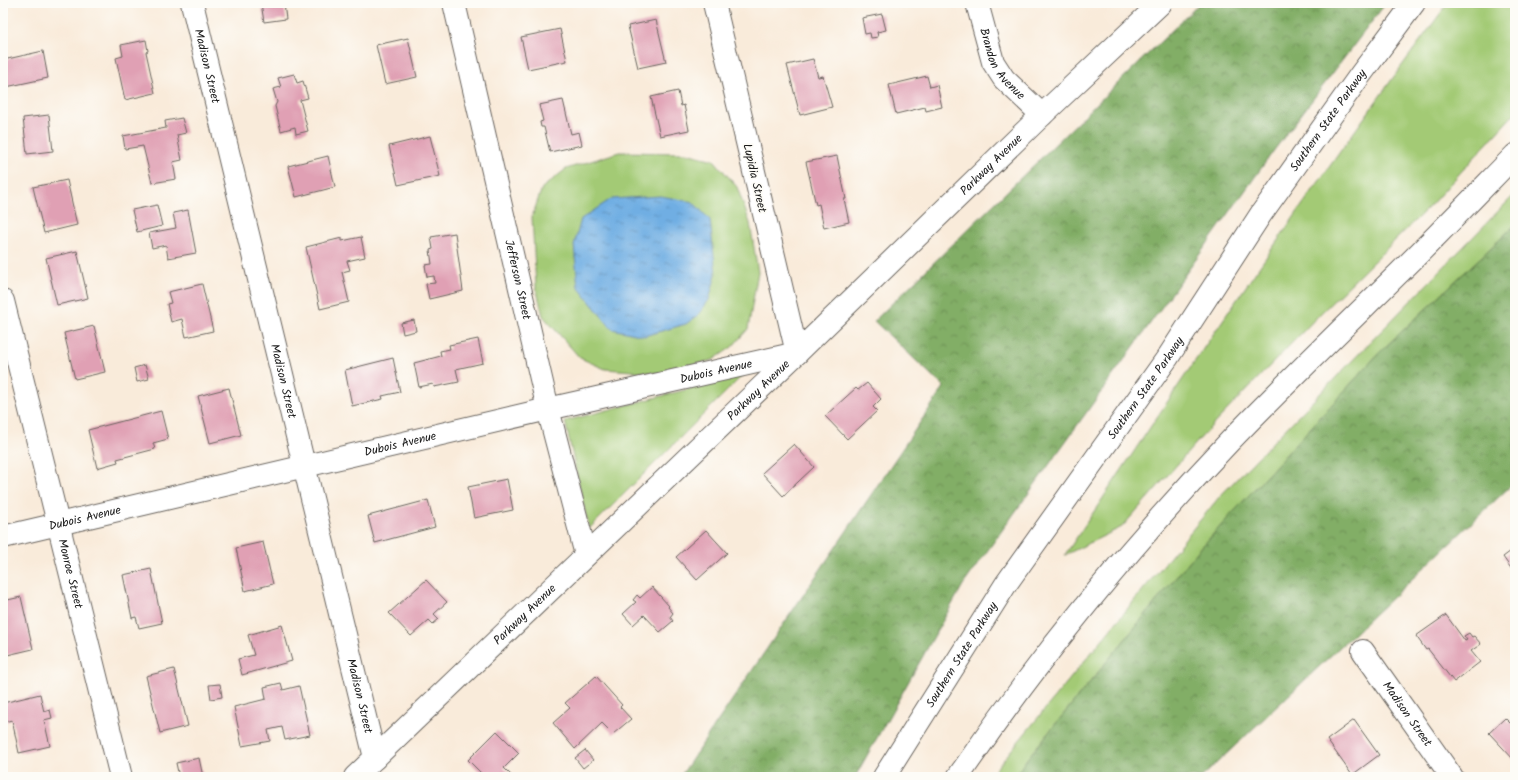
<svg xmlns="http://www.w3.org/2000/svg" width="1518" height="780" font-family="Kalam,sans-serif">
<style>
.grass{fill:#a3ca75;stroke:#607348}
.forest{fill:url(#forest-crowns);stroke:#4f6541}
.water{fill:url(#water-ripples);stroke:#466580}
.building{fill:#e0a0b4}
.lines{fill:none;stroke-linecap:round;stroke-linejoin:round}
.street-casing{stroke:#69645e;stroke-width:24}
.highway-casing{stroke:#69645e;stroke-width:24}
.street{stroke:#fff;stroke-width:22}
.highway{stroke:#fff;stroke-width:22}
.labels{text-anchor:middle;stroke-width:3.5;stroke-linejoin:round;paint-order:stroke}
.street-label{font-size:12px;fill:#1c1c1c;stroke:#fdfcf7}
</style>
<defs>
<pattern id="forest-crowns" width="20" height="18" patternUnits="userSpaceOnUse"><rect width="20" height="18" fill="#82ae66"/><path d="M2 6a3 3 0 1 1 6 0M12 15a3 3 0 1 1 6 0" fill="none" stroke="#6a8d53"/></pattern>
<pattern id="water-ripples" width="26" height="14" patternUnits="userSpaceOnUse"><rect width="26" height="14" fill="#70aee3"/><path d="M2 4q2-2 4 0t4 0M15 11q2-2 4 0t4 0" fill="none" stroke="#5b8db7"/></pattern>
</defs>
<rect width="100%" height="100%" fill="#fdfcf7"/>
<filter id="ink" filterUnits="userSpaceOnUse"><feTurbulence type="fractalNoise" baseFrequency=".025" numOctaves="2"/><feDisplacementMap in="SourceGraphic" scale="8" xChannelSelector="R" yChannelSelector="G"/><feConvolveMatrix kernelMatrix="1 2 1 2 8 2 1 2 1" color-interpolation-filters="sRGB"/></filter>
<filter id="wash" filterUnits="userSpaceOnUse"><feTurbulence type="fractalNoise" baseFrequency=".012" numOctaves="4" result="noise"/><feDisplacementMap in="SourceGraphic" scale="16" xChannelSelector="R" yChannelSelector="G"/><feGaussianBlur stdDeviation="0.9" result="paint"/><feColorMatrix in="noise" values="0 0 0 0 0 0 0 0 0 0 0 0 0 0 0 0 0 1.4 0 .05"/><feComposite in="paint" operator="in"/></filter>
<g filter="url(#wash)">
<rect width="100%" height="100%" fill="#f9ebda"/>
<g class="grass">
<path d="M 1448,3 L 1515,3 L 1515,113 L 1428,208 L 1320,314 L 1206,432 L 1122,527 L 1065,555 C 1189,368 1314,183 1448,3 Z"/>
<path d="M 619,152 L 686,153 L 714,160 L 737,187 L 750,223 L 758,272 L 748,329 L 732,347 L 713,360 L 658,373 L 605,369 L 580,358 L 543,316 L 536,287 L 532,217 L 542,188 L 566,169 Z"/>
<path d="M 1515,194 L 1515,225 L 1380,352 L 1196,553 L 1026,760 L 1015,777 L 990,777 L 995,770 L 1220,496 Z"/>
<path d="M 743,375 L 589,529 L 565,421 Z"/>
</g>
<g class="forest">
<path d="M 1200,3 L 1386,3 L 1275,149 L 963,585 L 855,777 L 680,777 L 944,387 L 874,321 Z"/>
<path d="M 1515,225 L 1515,482 L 1202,777 L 1015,777 L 1026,760 L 1196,553 L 1380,352 Z"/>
</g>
<path class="water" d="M 661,196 L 693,202 L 710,220 L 716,274 L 709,300 L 697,316 L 686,324 L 644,336 L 612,329 L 578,287 L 574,245 L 581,219 L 611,199 Z"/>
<g id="blocks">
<g class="building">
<path d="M 261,3 L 284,3 L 286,19 L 264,22 Z"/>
<path d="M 882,14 L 886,30 L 877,32 L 878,37 L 871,38 L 870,33 L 865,34 L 862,18 Z"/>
<path d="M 656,20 L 666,62 L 638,68 L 628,26 Z"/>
<path d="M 560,29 L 567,61 L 528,69 L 521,37 Z"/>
<path d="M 408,38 L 417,77 L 385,84 L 376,45 Z"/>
<path d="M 146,40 L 148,51 L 146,52 L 155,93 L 125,100 L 116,58 L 123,56 L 121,45 Z"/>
<path d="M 43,51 L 48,78 L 6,87 L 3,72 L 3,60 Z"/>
<path d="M 813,59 L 818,77 L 823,76 L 832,107 L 800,115 L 787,65 Z"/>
<path d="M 294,74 L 297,83 L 303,81 L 308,98 L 300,100 L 308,131 L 296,134 L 295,127 L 281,131 L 275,106 L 277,102 L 273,89 L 281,87 L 278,78 Z"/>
<path d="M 927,76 L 930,87 L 937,85 L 942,107 L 926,111 L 925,107 L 896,114 L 889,85 Z"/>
<path d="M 678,91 L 681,106 L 684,105 L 689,130 L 660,136 L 651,97 Z"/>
<path d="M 563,100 L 571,134 L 579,132 L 582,145 L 550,152 L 544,127 L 541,127 L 540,122 L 543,121 L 539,105 Z"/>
<path d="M 49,115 L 53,151 L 27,154 L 23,118 Z"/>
<path d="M 182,118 L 186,133 L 177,135 L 182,160 L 173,162 L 176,179 L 152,183 L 143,146 L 125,149 L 123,136 L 166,128 L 165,121 Z"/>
<path d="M 430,136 L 440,176 L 398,185 L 389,146 Z"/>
<path d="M 328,156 L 335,187 L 296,197 L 288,166 Z"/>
<path d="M 837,156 L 846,199 L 844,199 L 849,222 L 824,228 L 819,204 L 816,205 L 806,162 Z"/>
<path d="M 67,180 L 77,225 L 44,233 L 33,187 Z"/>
<path d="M 157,205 L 162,226 L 137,232 L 132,210 Z"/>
<path d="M 188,210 L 196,253 L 168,258 L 166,245 L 152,248 L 149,233 L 176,228 L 173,213 Z"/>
<path d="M 455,233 L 463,291 L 429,299 L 426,284 L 435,283 L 434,276 L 427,277 L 425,265 L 432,264 L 430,250 L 433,249 L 431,237 Z"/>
<path d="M 361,237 L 365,257 L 347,261 L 350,270 L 342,272 L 349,302 L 320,309 L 306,247 L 342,238 L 342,241 Z"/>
<path d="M 77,251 L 88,298 L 57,305 L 46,258 Z"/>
<path d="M 202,284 L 213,331 L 186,337 L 182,319 L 171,322 L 167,304 L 171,303 L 168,292 Z"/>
<path d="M 414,320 L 416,331 L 403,334 L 401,323 Z"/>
<path d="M 94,326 L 105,372 L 75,379 L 64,333 Z"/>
<path d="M 478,339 L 483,363 L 456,369 L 459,382 L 434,387 L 433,384 L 419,387 L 414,363 L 441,356 L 440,351 L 450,349 L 449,345 Z"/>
<path d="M 393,358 L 400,392 L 382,396 L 383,399 L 352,406 L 345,370 Z"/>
<path d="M 145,365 L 149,379 L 137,382 L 134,368 Z"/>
<path d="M 867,383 L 881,399 L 873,407 L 877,411 L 847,439 L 825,416 L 856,388 L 858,390 Z"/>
<path d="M 229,388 L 241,435 L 210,443 L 198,396 Z"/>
<path d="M 161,411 L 168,439 L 153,443 L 155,449 L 117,459 L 118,462 L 97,468 L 88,430 Z"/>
<path d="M 794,444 L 814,467 L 783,496 L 762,473 Z"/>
<path d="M 507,479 L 513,510 L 474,518 L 468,487 Z"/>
<path d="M 428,500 L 435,527 L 375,543 L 368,516 Z"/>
<path d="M 706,530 L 727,553 L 697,580 L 676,557 Z"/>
<path d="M 263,542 L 273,584 L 245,591 L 236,548 Z"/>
<path d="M 1515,548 L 1515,574 L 1503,557 Z"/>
<path d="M 151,569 L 162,623 L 139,628 L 136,617 L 132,618 L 123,575 Z"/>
<path d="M 426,580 L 447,602 L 434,614 L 439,619 L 433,624 L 429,620 L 411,636 L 389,613 Z"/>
<path d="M 652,587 L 669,606 L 668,607 L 673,613 L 670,617 L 673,621 L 660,632 L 644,615 L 633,625 L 623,614 L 636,602 L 633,600 L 637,595 L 640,598 Z"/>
<path d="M 21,597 L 33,649 L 3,656 L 3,601 Z"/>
<path d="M 1446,615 L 1465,641 L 1467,640 L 1464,636 L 1469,633 L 1472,637 L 1474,636 L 1481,644 L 1471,651 L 1480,662 L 1454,682 L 1428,649 L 1426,650 L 1416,636 Z"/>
<path d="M 282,625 L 292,661 L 242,675 L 238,659 L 254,655 L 248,635 Z"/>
<path d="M 174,669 L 188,726 L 160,733 L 146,676 Z"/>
<path d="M 596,676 L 622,705 L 620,707 L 631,719 L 613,734 L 602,723 L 575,749 L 553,723 L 570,708 L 565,703 Z"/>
<path d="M 281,683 L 283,690 L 299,686 L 310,735 L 285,740 L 282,727 L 268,730 L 270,741 L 242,746 L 234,707 L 266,699 L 264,687 Z"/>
<path d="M 220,684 L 222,697 L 211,699 L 209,685 Z"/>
<path d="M 40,694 L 44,712 L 50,710 L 52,718 L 44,720 L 50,746 L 19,753 L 12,720 L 4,722 L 3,703 Z"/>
<path d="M 1505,718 L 1510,723 L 1515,718 L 1515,761 L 1489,733 Z"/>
<path d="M 1354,720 L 1379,755 L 1352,775 L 1327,740 Z"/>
<path d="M 497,731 L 519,753 L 504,768 L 513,777 L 485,777 L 468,760 Z"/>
<path d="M 585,750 L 593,760 L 583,768 L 575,758 Z"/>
<path d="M 199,758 L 203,777 L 179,777 L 176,763 Z"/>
</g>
</g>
</g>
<g filter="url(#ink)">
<use href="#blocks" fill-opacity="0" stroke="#69645e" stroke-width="1"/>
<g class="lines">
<g class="street-casing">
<g id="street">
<path id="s1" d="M 192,3 L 375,758"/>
<path id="s2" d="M 454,3 L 548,409 L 586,555"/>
<path id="s3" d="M 977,3 L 993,62 L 1004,79 L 1042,115"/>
<path id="s4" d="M 3,301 L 121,777"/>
<path id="s5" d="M 3,537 L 548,409 L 797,353 L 714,3"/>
<path id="s6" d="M 1363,651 L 1452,777"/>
<path id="s7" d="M 355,777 L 797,353 L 1042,115 L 1161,3"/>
</g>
</g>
<g class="highway-casing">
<g id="highway">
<path id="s8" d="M 884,777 L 1006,584 L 1168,357 L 1261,214 L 1361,74 L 1414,3"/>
<path d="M 958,777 C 1039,658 1131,545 1230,441 C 1286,383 1343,328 1400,272 C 1439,234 1477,194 1515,155"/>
</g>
</g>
<use href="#street" class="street"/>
<use href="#highway" class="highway"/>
</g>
</g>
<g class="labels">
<g class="street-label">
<text dy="4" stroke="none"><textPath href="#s3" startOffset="67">Brandon Avenue</textPath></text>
<text dy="4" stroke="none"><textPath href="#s1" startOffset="65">Madison Street</textPath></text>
<text dy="4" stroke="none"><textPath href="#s8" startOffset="793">Southern State Parkway</textPath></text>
<text dy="4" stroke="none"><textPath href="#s7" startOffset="883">Parkway Avenue</textPath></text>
<text transform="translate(755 178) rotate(77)" y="4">Lupidia Street</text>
<text dy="4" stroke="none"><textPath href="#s2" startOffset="284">Jefferson Street</textPath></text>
<text dy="4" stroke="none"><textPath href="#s5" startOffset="732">Dubois Avenue</textPath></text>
<text dy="4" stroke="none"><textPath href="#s1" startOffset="389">Madison Street</textPath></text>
<text dy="4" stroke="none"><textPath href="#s8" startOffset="469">Southern State Parkway</textPath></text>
<text dy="4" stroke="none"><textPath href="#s7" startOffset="559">Parkway Avenue</textPath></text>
<text dy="4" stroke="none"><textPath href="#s5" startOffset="408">Dubois Avenue</textPath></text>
<text dy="4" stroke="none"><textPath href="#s5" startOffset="84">Dubois Avenue</textPath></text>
<text dy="4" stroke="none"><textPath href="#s4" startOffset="281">Monroe Street</textPath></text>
<text dy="4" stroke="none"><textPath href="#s7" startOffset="235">Parkway Avenue</textPath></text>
<text dy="4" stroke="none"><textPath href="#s8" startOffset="145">Southern State Parkway</textPath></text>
<text dy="4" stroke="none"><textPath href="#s1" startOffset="713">Madison Street</textPath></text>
<text dy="4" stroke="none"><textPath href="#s6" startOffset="77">Madison Street</textPath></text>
</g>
</g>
<rect width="1518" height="780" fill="none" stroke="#fdfcf7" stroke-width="16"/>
</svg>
